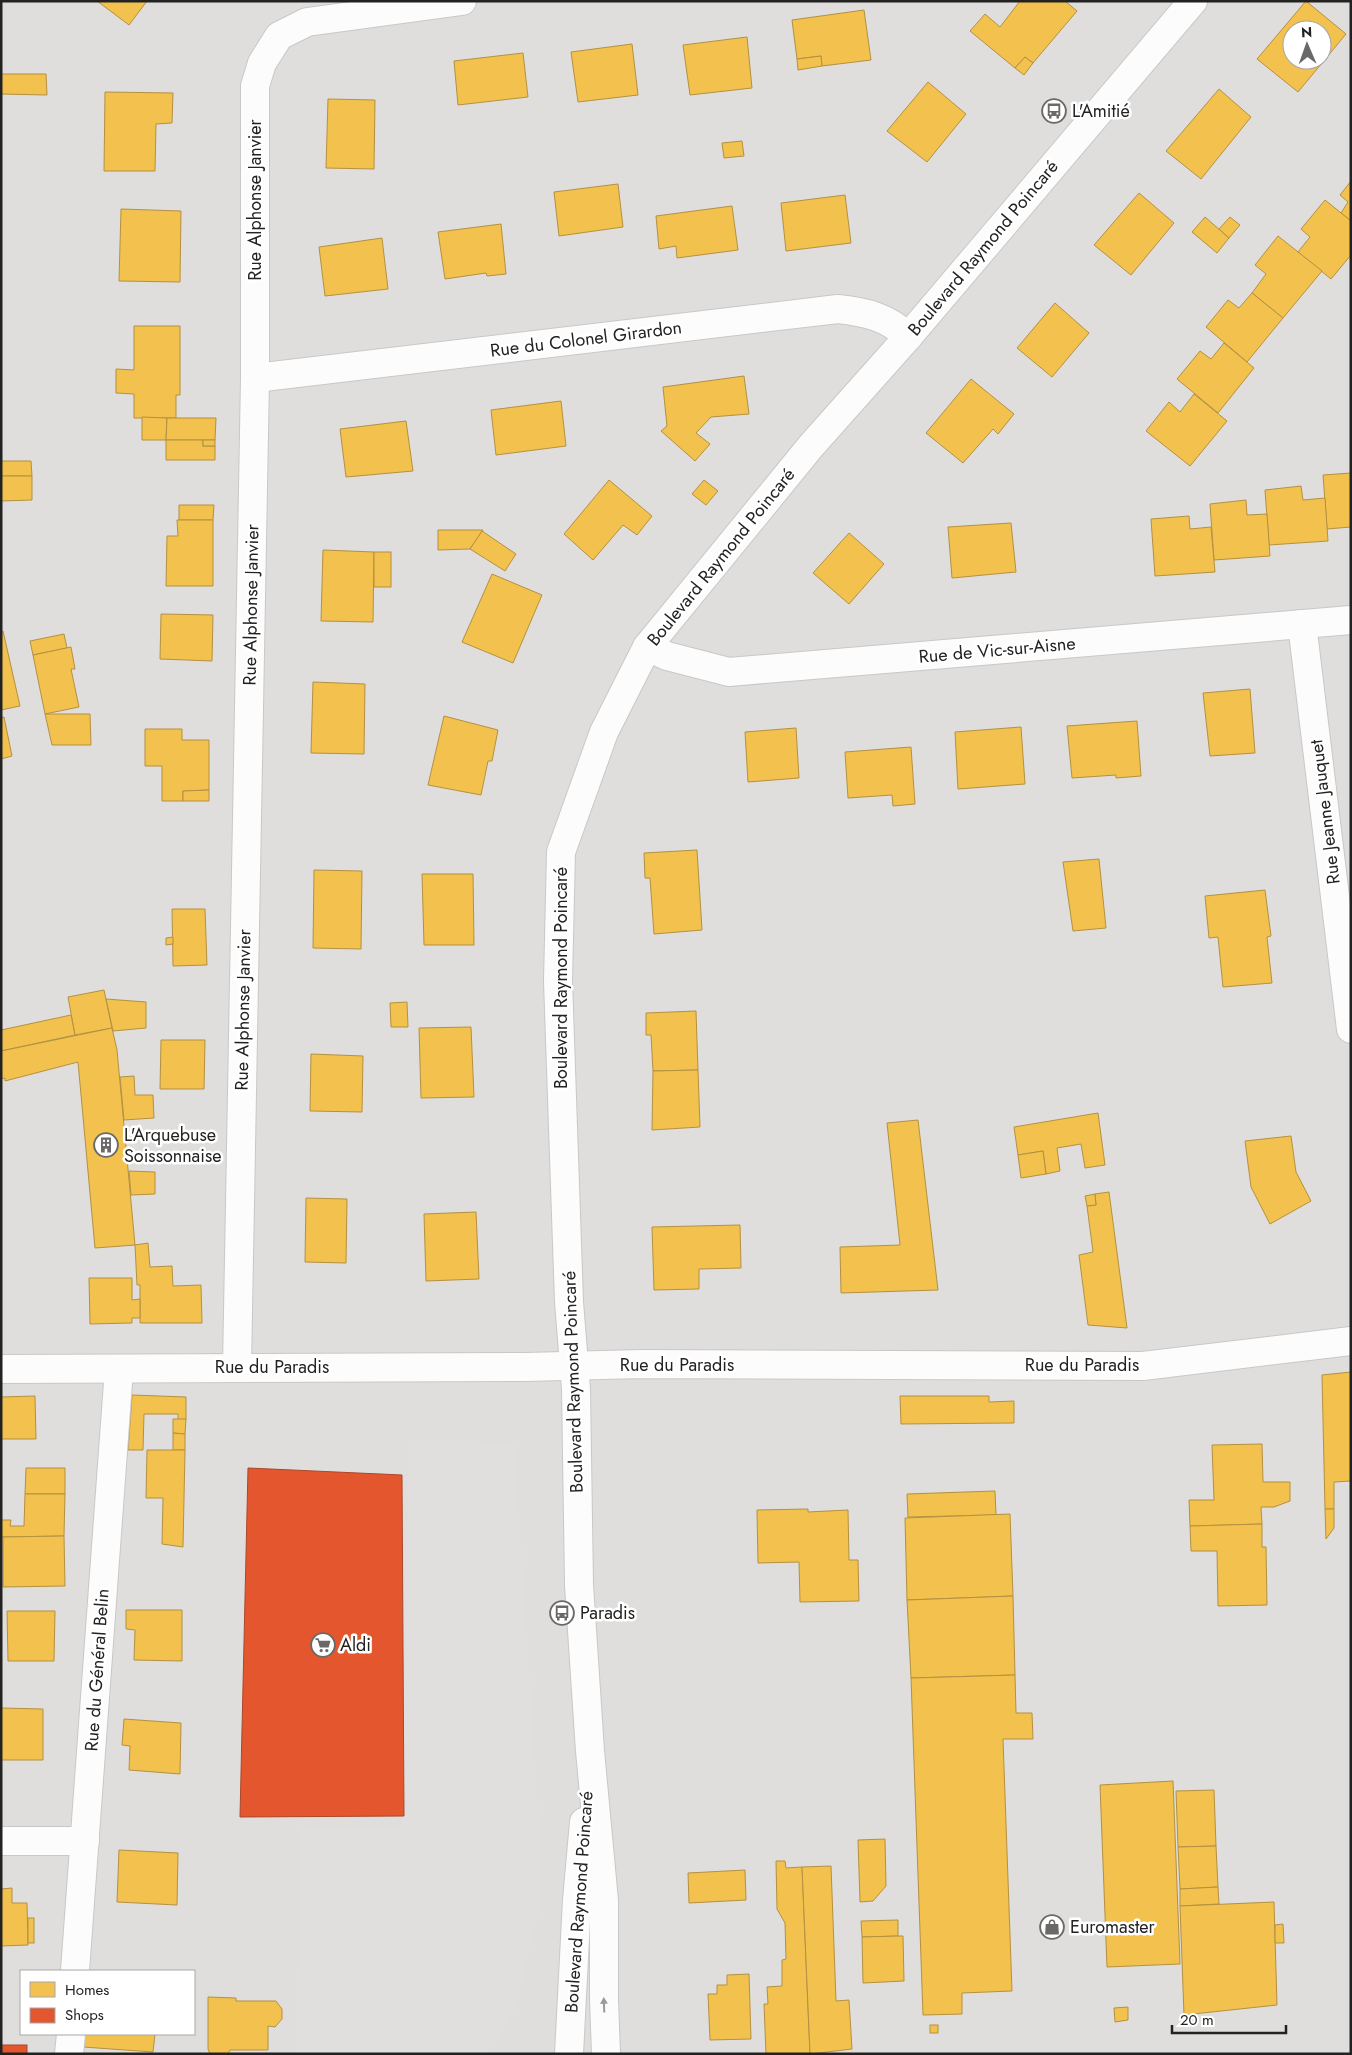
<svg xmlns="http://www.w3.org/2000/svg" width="1352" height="2055" font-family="Jost,sans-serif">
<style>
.residential{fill:#dfdedc;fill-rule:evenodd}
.parking{fill:#e0dfde}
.homes{fill:#f2c14e;stroke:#b49141;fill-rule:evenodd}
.shops{fill:#e4572e;stroke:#aa472a}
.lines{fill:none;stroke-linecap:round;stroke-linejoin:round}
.minor-casing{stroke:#c9c8c7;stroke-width:30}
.minor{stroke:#fdfcfc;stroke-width:28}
.oneway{fill:#9a9a9a}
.labels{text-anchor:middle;stroke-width:5;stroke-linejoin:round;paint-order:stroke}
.poi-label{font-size:18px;fill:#222;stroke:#fff;text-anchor:start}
.street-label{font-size:18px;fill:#222;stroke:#fff}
</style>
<rect width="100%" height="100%" fill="#f0eeeb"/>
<path class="residential" d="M 1,1 L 1351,1 L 1351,2054 L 1,2054 ZM 1292,30 L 1322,30 L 1322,60 L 1292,60 ZM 21,1971 L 194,1971 L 194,2034 L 21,2034 Z"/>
<path class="parking" d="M 409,1441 L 514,1442 L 541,1864 L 540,1903 L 516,2006 L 495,2042 L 485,2054 L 296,2054 L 301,1828 L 402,1826 Z"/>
<g class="homes">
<path d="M 97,1 L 147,1 L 129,25 Z"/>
<path d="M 1020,1 L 1065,1 L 1077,11 L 1033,63 L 1025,57 L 1015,68 L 970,31 L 985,14 L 1000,27 Z"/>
<path d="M 1306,1 L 1346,34 L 1298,92 L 1257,59 ZM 1292,30 L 1322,30 L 1322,60 L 1292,60 Z"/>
<path d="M 864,10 L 871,60 L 822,66 L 821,56 L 797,59 L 792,20 Z"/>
<path d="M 747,37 L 752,88 L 690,95 L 683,45 Z"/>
<path d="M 632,44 L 638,95 L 578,102 L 571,52 Z"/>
<path d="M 523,53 L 528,97 L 458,105 L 454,61 Z"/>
<path d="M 821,56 L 822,66 L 798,70 L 797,59 Z"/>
<path d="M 1025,57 L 1033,63 L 1024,75 L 1015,68 Z"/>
<path d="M 1,74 L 46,74 L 47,95 L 1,94 Z"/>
<path d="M 928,82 L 966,114 L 927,162 L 887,131 Z"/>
<path d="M 1219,89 L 1251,117 L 1201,179 L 1166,151 Z"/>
<path d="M 105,92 L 173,93 L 172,123 L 156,124 L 155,171 L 104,171 Z"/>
<path d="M 328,99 L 375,100 L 374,169 L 326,168 Z"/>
<path d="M 742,141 L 744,156 L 724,158 L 722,143 Z"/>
<path d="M 1351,181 L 1351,221 L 1341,213 L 1348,202 L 1340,195 Z"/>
<path d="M 618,184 L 623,227 L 559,236 L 554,192 Z"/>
<path d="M 1139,193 L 1174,223 L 1131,275 L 1094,245 Z"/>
<path d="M 845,195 L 851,243 L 786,251 L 781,203 Z"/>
<path d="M 1325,200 L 1351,221 L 1351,255 L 1331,279 L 1298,252 L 1310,237 L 1301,229 Z"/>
<path d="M 732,206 L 738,250 L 677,258 L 676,246 L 659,249 L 656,216 Z"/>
<path d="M 121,209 L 181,211 L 180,282 L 119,281 Z"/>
<path d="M 1205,217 L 1229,238 L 1217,253 L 1192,232 Z"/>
<path d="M 1230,217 L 1240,225 L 1229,238 L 1219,229 Z"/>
<path d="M 501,224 L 506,274 L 487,276 L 486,273 L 445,279 L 438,232 Z"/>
<path d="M 1278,236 L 1322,271 L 1283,318 L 1252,293 L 1266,274 L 1255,265 Z"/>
<path d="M 382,238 L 388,289 L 325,296 L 319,247 Z"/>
<path d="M 1252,293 L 1283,318 L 1247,362 L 1206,327 L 1228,300 L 1239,308 Z"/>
<path d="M 1055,303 L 1089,333 L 1052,377 L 1017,348 Z"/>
<path d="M 134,326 L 180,326 L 180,395 L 176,395 L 176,418 L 134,418 L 134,394 L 116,393 L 116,369 L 134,370 Z"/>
<path d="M 1224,343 L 1254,368 L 1218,413 L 1177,379 L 1200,351 L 1211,359 Z"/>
<path d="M 744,376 L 749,414 L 711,417 L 696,433 L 710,444 L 695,461 L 661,431 L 667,426 L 663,387 Z"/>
<path d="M 971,379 L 1014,414 L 998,434 L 993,429 L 963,463 L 926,433 Z"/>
<path d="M 1194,394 L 1227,421 L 1190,466 L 1146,431 L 1169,402 L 1180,412 Z"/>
<path d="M 561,401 L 566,446 L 496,455 L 491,410 Z"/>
<path d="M 142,417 L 167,418 L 166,440 L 142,440 Z"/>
<path d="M 167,418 L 216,418 L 215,440 L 166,440 Z"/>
<path d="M 406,421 L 413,471 L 346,477 L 340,429 Z"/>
<path d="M 166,440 L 203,440 L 203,446 L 215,446 L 215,460 L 166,460 Z"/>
<rect x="203" y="440" width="12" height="6"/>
<path d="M 1,461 L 31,461 L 32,476 L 1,476 Z"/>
<path d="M 1351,473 L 1351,527 L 1327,529 L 1323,475 Z"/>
<path d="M 1,476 L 32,476 L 32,500 L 1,501 Z"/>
<path d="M 609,480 L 652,516 L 637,535 L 623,525 L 593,560 L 564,534 Z"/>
<path d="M 704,480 L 718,491 L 706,505 L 692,494 Z"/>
<path d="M 1301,486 L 1303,500 L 1325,498 L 1328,541 L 1269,545 L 1265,490 Z"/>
<path d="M 1246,500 L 1247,515 L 1267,514 L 1270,556 L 1214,560 L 1210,504 Z"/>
<path d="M 179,505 L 214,505 L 213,520 L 179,520 Z"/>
<path d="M 1189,516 L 1190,529 L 1211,527 L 1215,572 L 1155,576 L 1151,519 Z"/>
<path d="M 177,520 L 213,520 L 213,586 L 166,586 L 167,536 L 178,536 Z"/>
<path d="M 1011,523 L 1016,572 L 952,578 L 948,527 Z"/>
<path d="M 438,530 L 483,530 L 470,549 L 438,550 Z"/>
<path d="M 482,531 L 516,554 L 505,571 L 470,549 Z"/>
<path d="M 849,533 L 884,564 L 849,604 L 813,573 Z"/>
<path d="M 323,550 L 374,552 L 373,622 L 321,621 Z"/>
<rect x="374" y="552" width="17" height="35"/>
<path d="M 492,574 L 542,595 L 513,663 L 462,642 Z"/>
<path d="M 161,614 L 213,615 L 212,661 L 160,659 Z"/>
<path d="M 3,631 L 20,706 L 1,710 L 1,632 Z"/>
<path d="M 64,634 L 67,648 L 33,655 L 30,641 Z"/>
<path d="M 71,647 L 75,669 L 71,669 L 79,707 L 45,714 L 33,655 Z"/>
<path d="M 313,682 L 365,684 L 364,754 L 311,753 Z"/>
<path d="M 1250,689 L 1255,753 L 1210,756 L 1203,693 Z"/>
<path d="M 45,714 L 90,714 L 91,745 L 52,745 Z"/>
<path d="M 444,716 L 498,730 L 492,761 L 488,761 L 481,795 L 428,785 Z"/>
<path d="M 4,717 L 12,756 L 1,759 L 1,718 Z"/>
<path d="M 1137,721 L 1141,776 L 1116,778 L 1116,775 L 1072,778 L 1067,726 Z"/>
<path d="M 1021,727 L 1025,784 L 958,789 L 955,732 Z"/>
<path d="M 796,728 L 799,778 L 748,782 L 745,732 Z"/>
<path d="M 145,729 L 182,729 L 182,740 L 209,740 L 209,790 L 183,791 L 183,801 L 162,801 L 162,766 L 145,766 Z"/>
<path d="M 911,747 L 915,804 L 893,806 L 892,795 L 848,798 L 845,752 Z"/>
<path d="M 209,790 L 209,801 L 183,801 L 183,791 Z"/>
<path d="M 697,850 L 702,930 L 654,934 L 650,878 L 645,878 L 644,853 Z"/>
<path d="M 1099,859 L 1106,928 L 1073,931 L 1063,862 Z"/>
<path d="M 314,870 L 362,871 L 361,949 L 313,948 Z"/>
<path d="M 422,874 L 473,874 L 474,945 L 424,945 Z"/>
<path d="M 1265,890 L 1271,936 L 1267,937 L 1272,983 L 1223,987 L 1218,937 L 1209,938 L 1205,896 Z"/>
<path d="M 172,909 L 205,909 L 207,965 L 173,966 Z"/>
<path d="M 173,937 L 173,944 L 166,945 L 166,938 Z"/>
<path d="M 104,990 L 112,1028 L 75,1035 L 68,997 Z"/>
<path d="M 106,999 L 146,1002 L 146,1028 L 113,1031 Z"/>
<path d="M 407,1002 L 408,1027 L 391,1027 L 390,1003 Z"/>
<path d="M 696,1011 L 698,1070 L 653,1071 L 651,1035 L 646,1035 L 646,1013 Z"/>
<path d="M 71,1015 L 75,1035 L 1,1051 L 1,1030 Z"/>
<path d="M 471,1027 L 474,1097 L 421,1098 L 419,1028 Z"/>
<path d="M 112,1028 L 117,1050 L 135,1245 L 95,1248 L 78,1062 L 5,1081 L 5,1078 L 1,1079 L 1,1051 Z"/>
<path d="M 161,1040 L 205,1040 L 204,1089 L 160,1089 Z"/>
<path d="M 311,1054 L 363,1056 L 362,1112 L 310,1111 Z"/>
<path d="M 698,1070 L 700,1127 L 652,1130 L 653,1071 Z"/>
<path d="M 134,1076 L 135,1095 L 153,1095 L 154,1118 L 124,1120 L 120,1077 Z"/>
<path d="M 1098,1113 L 1105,1165 L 1085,1168 L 1081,1144 L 1057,1148 L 1060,1171 L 1046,1174 L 1043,1151 L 1018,1155 L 1014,1127 Z"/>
<path d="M 918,1120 L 938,1290 L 841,1293 L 840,1247 L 900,1245 L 887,1123 Z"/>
<path d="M 1291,1136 L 1296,1172 L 1311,1201 L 1270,1224 L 1251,1187 L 1245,1141 Z"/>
<path d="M 1043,1151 L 1046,1174 L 1021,1178 L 1018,1155 Z"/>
<path d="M 129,1171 L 155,1172 L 155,1194 L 131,1195 Z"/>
<path d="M 1109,1192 L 1127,1328 L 1088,1325 L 1079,1255 L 1093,1252 L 1087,1206 L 1096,1205 L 1095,1194 Z"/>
<path d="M 1095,1194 L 1096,1205 L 1087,1206 L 1085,1196 Z"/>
<path d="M 306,1198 L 347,1199 L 346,1263 L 305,1262 Z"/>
<path d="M 476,1212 L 479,1279 L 426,1281 L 424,1214 Z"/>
<path d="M 740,1225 L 741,1268 L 699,1269 L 699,1289 L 654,1290 L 652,1227 Z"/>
<path d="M 148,1243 L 150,1267 L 172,1266 L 173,1286 L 201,1285 L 202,1323 L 140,1323 L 140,1285 L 137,1285 L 135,1245 Z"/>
<path d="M 89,1278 L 132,1278 L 132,1300 L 140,1299 L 140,1318 L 132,1318 L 132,1323 L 90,1324 Z"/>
<path d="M 1351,1372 L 1351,1481 L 1334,1482 L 1334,1509 L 1325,1509 L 1322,1375 Z"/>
<path d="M 132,1395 L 186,1397 L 186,1419 L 178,1420 L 178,1414 L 144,1414 L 143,1450 L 128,1450 Z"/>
<path d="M 35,1396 L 36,1439 L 1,1439 L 1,1397 Z"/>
<path d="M 900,1396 L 989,1396 L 989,1402 L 1014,1401 L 1014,1423 L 901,1424 Z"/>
<path d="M 173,1419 L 186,1419 L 185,1434 L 173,1433 Z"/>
<path d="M 173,1433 L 185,1434 L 185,1450 L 173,1450 Z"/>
<path d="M 1262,1444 L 1263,1482 L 1290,1482 L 1290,1501 L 1274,1507 L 1261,1507 L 1262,1524 L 1190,1526 L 1189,1500 L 1214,1500 L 1212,1445 Z"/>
<path d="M 147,1450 L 185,1450 L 183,1547 L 162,1544 L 163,1498 L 146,1498 Z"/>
<path d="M 26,1468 L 65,1468 L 65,1494 L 25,1494 Z"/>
<path d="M 995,1491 L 996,1515 L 908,1517 L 907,1494 Z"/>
<path d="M 25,1494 L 65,1494 L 64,1536 L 1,1537 L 1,1520 L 11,1520 L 10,1526 L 24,1526 Z"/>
<path d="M 808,1509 L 808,1512 L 848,1510 L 849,1560 L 858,1560 L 859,1601 L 800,1602 L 799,1562 L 758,1563 L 757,1510 Z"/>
<path d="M 1325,1509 L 1334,1509 L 1334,1528 L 1326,1539 Z"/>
<path d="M 1010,1514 L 1013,1596 L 907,1600 L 905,1518 Z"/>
<path d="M 1262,1524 L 1262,1547 L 1266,1547 L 1267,1605 L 1218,1606 L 1217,1551 L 1191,1551 L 1190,1526 Z"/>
<path d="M 64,1536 L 65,1586 L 3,1587 L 3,1537 Z"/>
<path d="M 1013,1596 L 1015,1675 L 911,1678 L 907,1600 Z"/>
<path d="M 126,1610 L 182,1610 L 182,1661 L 134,1660 L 135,1630 L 126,1629 Z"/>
<path d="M 7,1611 L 55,1611 L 54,1661 L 8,1661 Z"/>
<path d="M 1015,1675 L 1016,1713 L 1032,1713 L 1033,1739 L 1003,1739 L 1012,1991 L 962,1993 L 962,2014 L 923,2015 L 911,1678 Z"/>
<path d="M 1,1708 L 43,1709 L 43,1760 L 1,1760 Z"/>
<path d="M 124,1719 L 181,1723 L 180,1774 L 129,1770 L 130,1746 L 122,1745 Z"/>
<path d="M 1173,1781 L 1180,1964 L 1107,1967 L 1100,1785 Z"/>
<path d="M 1214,1790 L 1216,1846 L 1178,1847 L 1176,1791 Z"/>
<path d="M 885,1839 L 886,1886 L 873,1901 L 860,1902 L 858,1840 Z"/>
<path d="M 1216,1846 L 1218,1887 L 1180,1889 L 1178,1847 Z"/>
<path d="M 119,1850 L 178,1853 L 177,1905 L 117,1902 Z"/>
<path d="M 776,1861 L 785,1861 L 786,1868 L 802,1867 L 810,2054 L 766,2054 L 764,2004 L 768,2004 L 767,1987 L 782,1986 L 782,1960 L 786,1959 L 785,1923 L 777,1909 Z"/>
<path d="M 831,1866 L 836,2001 L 849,2000 L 852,2049 L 810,2054 L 802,1867 Z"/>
<path d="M 745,1870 L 746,1900 L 689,1903 L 688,1873 Z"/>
<path d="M 1218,1887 L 1219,1904 L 1180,1906 L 1180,1889 Z"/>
<path d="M 12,1888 L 12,1903 L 27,1903 L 28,1945 L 1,1946 L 1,1889 Z"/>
<path d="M 1274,1902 L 1277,2005 L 1184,2015 L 1180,1906 Z"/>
<rect x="28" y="1918" width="6" height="25"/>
<path d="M 898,1920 L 898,1936 L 862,1937 L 861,1921 Z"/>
<path d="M 1283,1924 L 1284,1943 L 1275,1943 L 1275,1925 Z"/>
<path d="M 898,1936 L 903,1936 L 904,1981 L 863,1983 L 862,1937 Z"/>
<path d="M 749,1974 L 751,2039 L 710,2040 L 708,1994 L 717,1994 L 717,1985 L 727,1985 L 727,1975 Z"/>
<path d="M 208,1997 L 236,1998 L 236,2001 L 276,2001 L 282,2009 L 282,2019 L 275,2027 L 268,2026 L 268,2050 L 230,2050 L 228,2054 L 210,2054 L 208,2049 Z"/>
<path d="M 1128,2007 L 1128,2020 L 1115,2022 L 1114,2008 Z"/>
<rect x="930" y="2025" width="8" height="8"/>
<path d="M 84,2034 L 155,2034 L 153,2052 L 83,2047 Z"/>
</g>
<g class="shops">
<path d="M 248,1468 L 402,1475 L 404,1816 L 240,1817 Z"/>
<rect x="1" y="2045" width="26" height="9"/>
</g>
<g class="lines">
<g class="minor-casing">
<g id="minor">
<path d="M 255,378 L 838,309 C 866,312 888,317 908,337"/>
<path d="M 1302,624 L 1351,1029"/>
<path d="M 647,647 L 667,656 L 729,672 L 1351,620"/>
<path d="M 237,1367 L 255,378 L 255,86 L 262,63 L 279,36 L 307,22 L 462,1"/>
<path d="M 1,1369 L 526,1367 L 641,1364 L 1143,1366 L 1351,1341"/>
<path d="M 1,1841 L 85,1841"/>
<path d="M 75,1971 L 119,1369"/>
<path d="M 69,2054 L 71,2034"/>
<path d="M 569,2054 L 577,1900 L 584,1822"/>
<path d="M 606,2054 L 604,1999 L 604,1901 L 590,1751 L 579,1585 L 576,1389 L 569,1302 L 558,981 L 561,852 L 604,732 L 647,647 L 811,446 L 908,337 L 1193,1"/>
</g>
</g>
<use href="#minor" class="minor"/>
</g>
<defs><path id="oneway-solid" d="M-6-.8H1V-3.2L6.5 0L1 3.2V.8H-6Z" transform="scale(1.25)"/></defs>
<use class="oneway" href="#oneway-solid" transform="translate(604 2005) rotate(-92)"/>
<defs>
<g id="bus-ring" transform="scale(1.25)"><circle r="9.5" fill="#fff" stroke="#6a6968" stroke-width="1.5"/><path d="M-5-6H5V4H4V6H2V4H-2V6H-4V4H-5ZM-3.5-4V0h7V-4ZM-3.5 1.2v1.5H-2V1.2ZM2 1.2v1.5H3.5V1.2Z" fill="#6a6968"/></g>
<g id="building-ring" transform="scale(1.25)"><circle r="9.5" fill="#fff" stroke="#6a6968" stroke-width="1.5"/><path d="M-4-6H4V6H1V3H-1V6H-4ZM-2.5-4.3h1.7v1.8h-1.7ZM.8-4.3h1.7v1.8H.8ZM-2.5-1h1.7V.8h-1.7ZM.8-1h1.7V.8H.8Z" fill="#6a6968"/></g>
<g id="supermarket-ring" transform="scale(1.25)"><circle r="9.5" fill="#fff" stroke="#6a6968" stroke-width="1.5"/><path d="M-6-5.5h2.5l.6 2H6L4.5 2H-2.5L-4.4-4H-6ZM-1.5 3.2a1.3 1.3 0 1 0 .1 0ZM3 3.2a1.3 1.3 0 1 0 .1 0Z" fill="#6a6968"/></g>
<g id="shop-ring" transform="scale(1.25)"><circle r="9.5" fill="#fff" stroke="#6a6968" stroke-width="1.5"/><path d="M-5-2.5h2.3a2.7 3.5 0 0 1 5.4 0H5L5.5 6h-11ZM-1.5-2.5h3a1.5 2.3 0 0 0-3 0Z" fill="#6a6968"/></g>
</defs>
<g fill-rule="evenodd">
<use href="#bus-ring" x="1054" y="111"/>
<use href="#building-ring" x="106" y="1145"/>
<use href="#bus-ring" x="562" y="1613"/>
<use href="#supermarket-ring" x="323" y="1645"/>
<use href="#shop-ring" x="1052" y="1927"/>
</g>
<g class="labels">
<g class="poi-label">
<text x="1072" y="117">L'Amitié</text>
<text x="124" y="1141">L'Arquebuse<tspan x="124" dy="21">Soissonnaise</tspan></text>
<text x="580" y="1619">Paradis</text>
<text x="340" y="1651">Aldi</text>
<text x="1070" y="1933">Euromaster</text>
</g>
<g class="street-label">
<text transform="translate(255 200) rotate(-90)" y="6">Rue Alphonse Janvier</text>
<text transform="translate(983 248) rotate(-50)" y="6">Boulevard Raymond Poincaré</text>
<text transform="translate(586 339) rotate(-7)" y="6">Rue du Colonel Girardon</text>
<text transform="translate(721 557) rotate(-51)" y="6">Boulevard Raymond Poincaré</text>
<text transform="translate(251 605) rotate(-89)" y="6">Rue Alphonse Janvier</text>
<text transform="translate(997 650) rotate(-5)" y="6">Rue de Vic-sur-Aisne</text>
<text transform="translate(1325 812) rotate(-97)" y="6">Rue Jeanne Jauquet</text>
<text transform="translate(561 978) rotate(-90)" y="6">Boulevard Raymond Poincaré</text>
<text transform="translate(243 1010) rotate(-89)" y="6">Rue Alphonse Janvier</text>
<text x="677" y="1371">Rue du Paradis</text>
<text x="1082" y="1371">Rue du Paradis</text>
<text x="272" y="1373">Rue du Paradis</text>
<text transform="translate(573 1382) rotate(-92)" y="6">Boulevard Raymond Poincaré</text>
<text transform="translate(97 1670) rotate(-86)" y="6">Rue du Général Belin</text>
<text transform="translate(579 1902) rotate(-86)" y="6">Boulevard Raymond Poincaré</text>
</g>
</g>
<rect width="1352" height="2055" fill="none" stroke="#222222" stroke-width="5"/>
<rect x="20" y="1970" width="175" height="65" fill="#ffffff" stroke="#a7a7a7"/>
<rect x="30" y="1982" width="25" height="15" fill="#f2c14e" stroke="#a7a7a7"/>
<text x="65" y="1995" font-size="15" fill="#222222">Homes</text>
<rect x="30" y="2008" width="25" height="15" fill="#e4572e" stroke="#a7a7a7"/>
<text x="65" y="2020" font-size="15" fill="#222222">Shops</text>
<g transform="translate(1307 45) rotate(358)"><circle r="24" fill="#ffffff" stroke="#a7a7a7"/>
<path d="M0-4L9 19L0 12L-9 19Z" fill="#6a6968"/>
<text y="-8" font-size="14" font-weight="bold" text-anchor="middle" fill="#222222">N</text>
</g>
<path d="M1172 2025v8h114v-8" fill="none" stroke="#222222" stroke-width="2.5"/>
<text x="1180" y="2025" font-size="15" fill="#222222" stroke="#ffffff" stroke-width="4" paint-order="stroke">20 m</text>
</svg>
